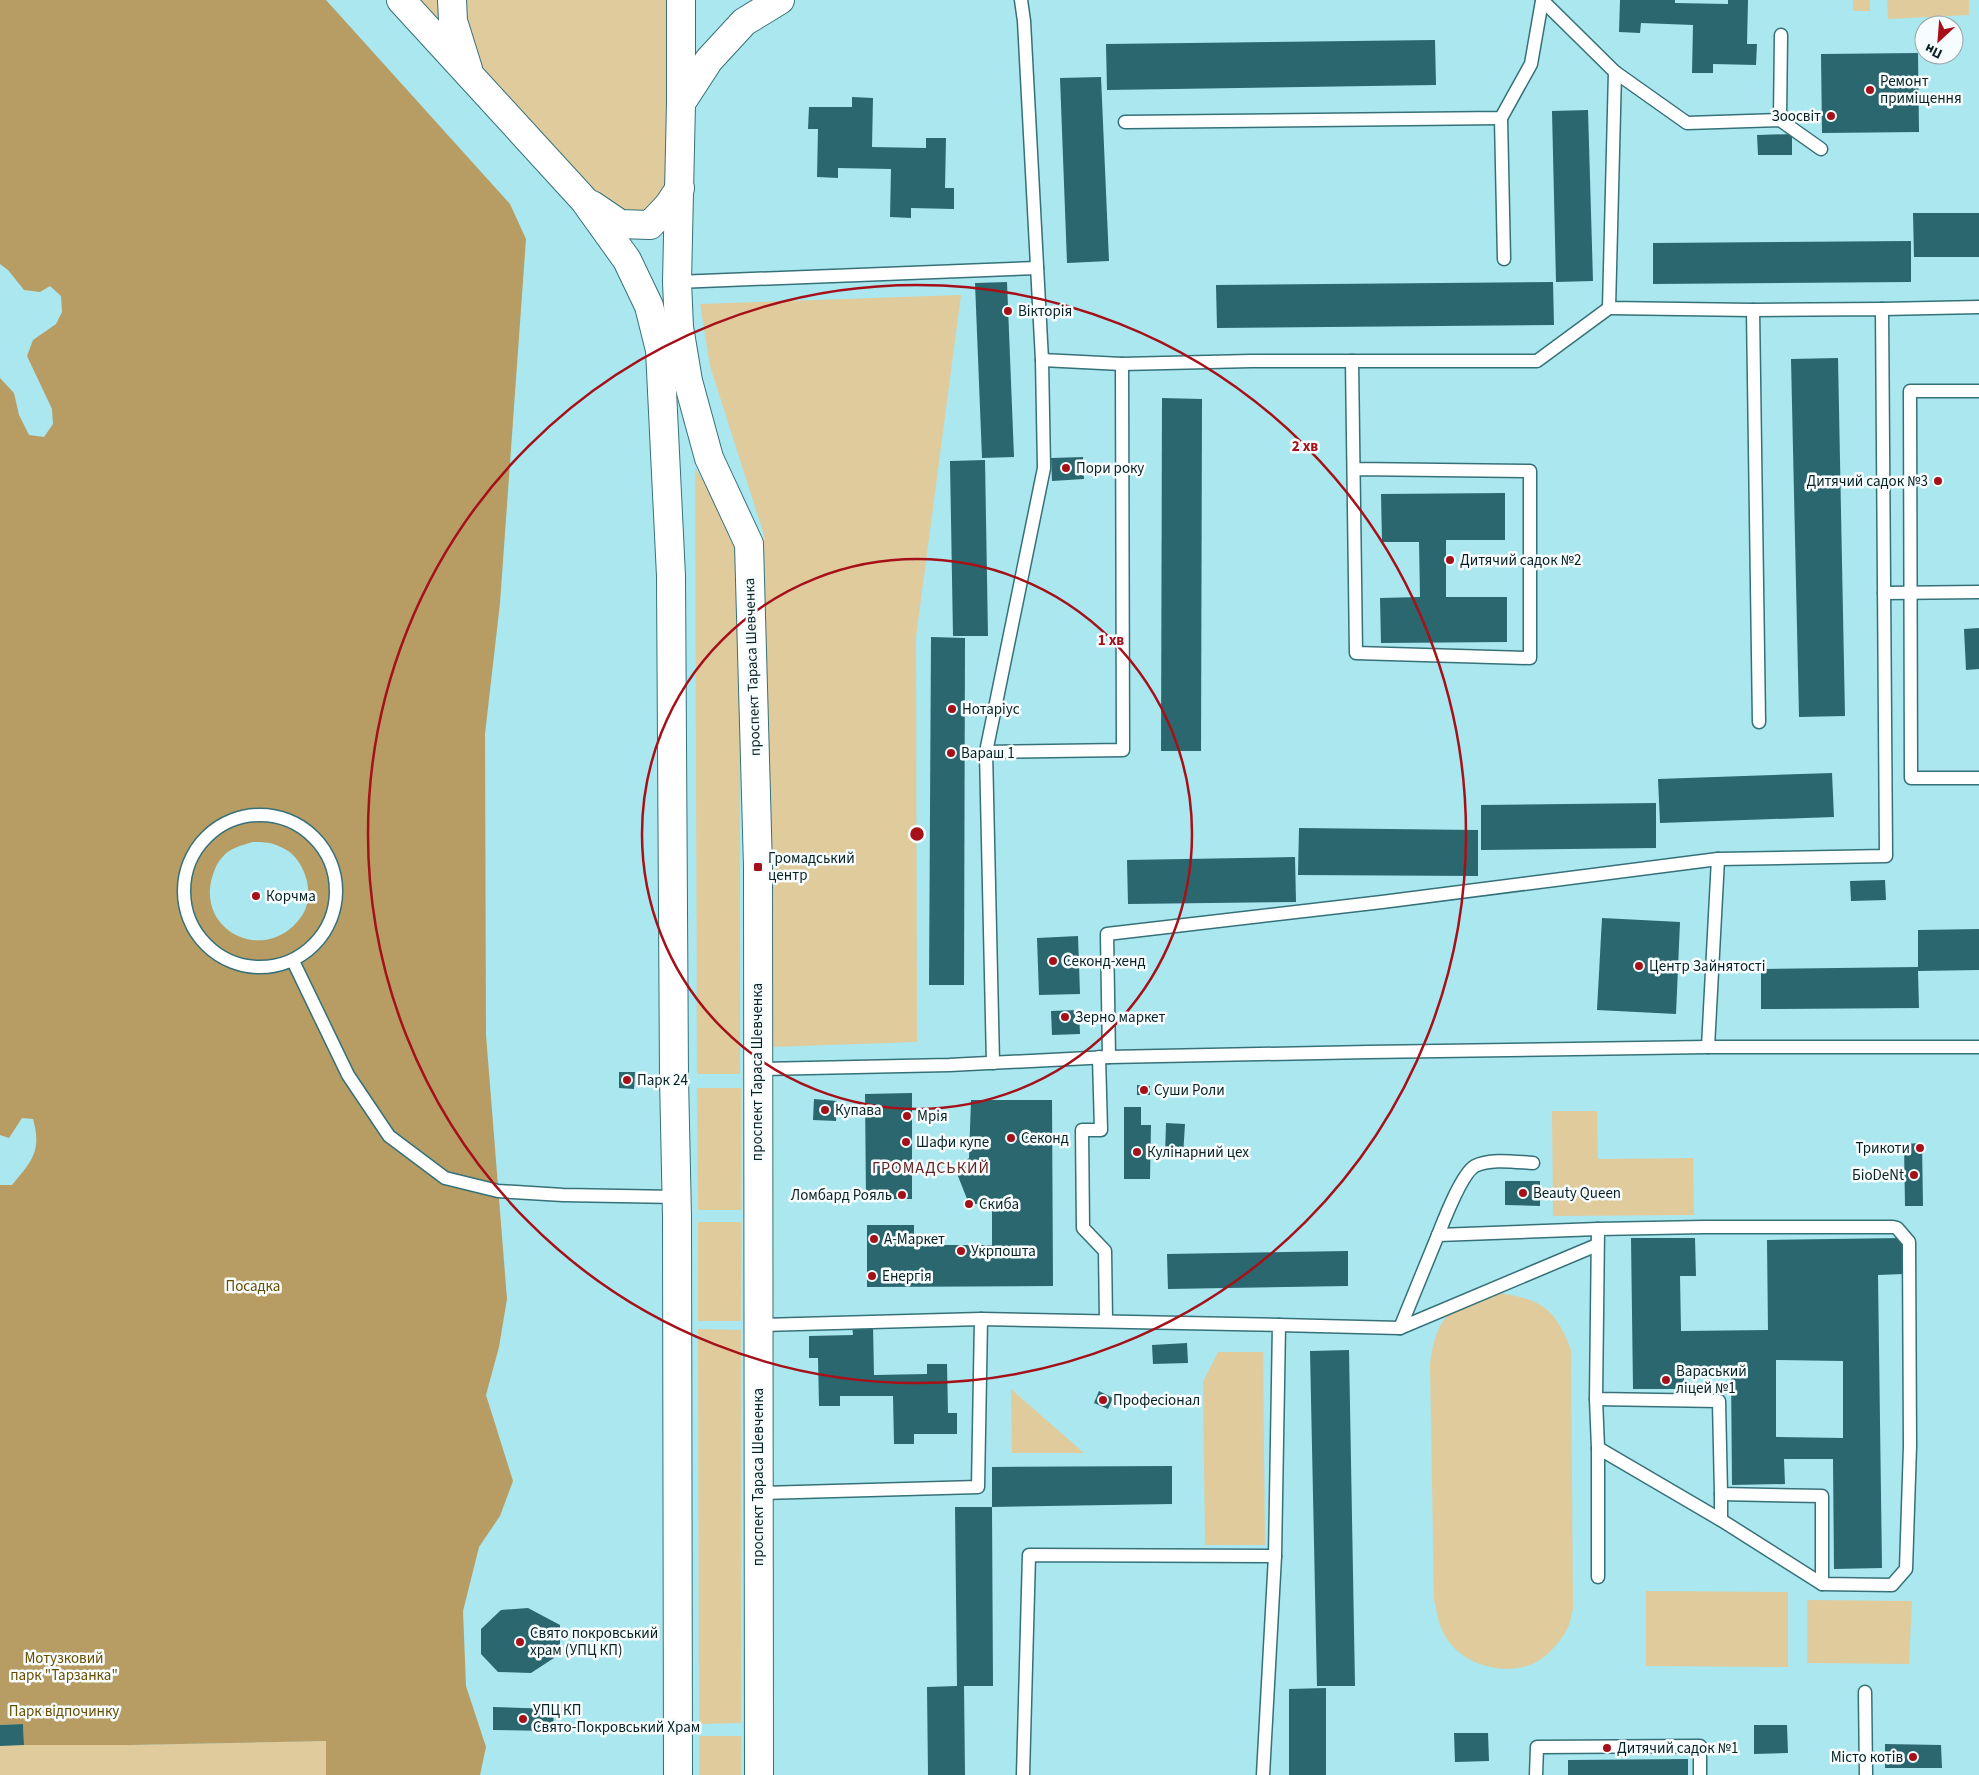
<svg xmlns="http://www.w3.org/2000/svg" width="1979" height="1775" font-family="'Source Sans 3',sans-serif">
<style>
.green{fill:#e0cb9c}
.forest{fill:#b79d64;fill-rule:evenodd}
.building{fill:#2b676e;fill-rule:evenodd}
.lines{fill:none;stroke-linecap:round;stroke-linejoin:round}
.lane-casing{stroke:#367178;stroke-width:15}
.secondary-casing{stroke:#367178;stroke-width:30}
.lane{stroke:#fff;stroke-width:12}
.secondary{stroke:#fff;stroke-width:28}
.ring{fill:none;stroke:#a61019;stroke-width:2.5}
.poi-dot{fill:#a61019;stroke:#f7fdfe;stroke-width:2}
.labels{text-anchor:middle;stroke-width:5;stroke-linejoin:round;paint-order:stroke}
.poi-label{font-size:15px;fill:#082124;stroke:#f7fdfe;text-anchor:start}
.street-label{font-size:15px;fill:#082124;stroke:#f7fdfe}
.park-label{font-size:15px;fill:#684e00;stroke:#f7fdfe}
.neighbourhood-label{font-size:16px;letter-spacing:1px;fill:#67221f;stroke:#f7fdfe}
.centre{fill:#a61019;stroke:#f7fdfe;stroke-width:2.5}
.ring-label{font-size:15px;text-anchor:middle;font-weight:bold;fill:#a61019;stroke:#f7fdfe;stroke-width:5;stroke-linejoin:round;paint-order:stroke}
</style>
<rect width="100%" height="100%" fill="#aae7ef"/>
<g class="green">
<path d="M 401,0 L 681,0 L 668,206 L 620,224 Z"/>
<rect x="1853" y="0" width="17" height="11"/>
<path d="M 1887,0 L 1969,0 L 1969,15 L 1888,19 Z"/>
<path d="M 961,295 L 916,637 L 917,1042 L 770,1047 L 764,535 L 710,366 L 700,304 Z"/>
<path d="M 695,468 L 725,516 L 736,541 L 740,566 L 740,1074 L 697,1074 Z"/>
<path d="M 697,1088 L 741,1088 L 741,1210 L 698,1210 Z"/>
<path d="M 1552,1111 L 1597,1111 L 1598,1159 L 1693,1158 L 1694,1215 L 1553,1216 Z"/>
<rect x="698" y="1222" width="43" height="99"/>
<path d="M 1499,1293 C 1542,1299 1556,1310 1571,1350 L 1573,1609 C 1571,1616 1570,1625 1566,1631 C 1559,1644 1544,1660 1530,1665 C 1502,1675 1464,1665 1447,1639 C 1439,1627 1437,1614 1434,1599 L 1430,1365 C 1432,1344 1438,1319 1458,1307 C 1470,1300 1487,1297 1499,1293 Z"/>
<path d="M 698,1329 L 741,1330 L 741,1723 L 699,1724 Z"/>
<path d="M 1218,1352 L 1263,1352 L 1265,1545 L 1205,1545 L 1203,1382 Z"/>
<path d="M 1011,1389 L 1084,1453 L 1012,1453 Z"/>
<path d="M 0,1556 L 130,1745 L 326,1741 L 326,1775 L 0,1775 Z"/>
<path d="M 1646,1591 L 1788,1592 L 1788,1667 L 1646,1666 Z"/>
<path d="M 1807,1600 L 1912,1601 L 1909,1664 L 1807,1663 Z"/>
<rect x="699" y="1736" width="42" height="39"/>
</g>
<path class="forest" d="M 0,0 L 326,0 L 510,204 L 526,239 L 500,603 L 485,734 L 486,1035 L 507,1299 L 499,1347 L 486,1395 L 513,1481 L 500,1516 L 479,1547 L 463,1611 L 466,1686 L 486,1747 L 480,1775 L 326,1775 L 326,1741 L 130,1745 L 24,1745 L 23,1724 L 0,1725 L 0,1185 L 12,1185 C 32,1161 42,1151 33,1119 L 22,1118 L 9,1138 L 0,1135 L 0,378 L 14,393 L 19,415 L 29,435 L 44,437 L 53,424 L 52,409 L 27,356 L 33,340 L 56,324 L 62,312 L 61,296 L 50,286 L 40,292 L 24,290 L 8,270 L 0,264 ZM 253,842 C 260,842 269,842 276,845 C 281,847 288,850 292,854 C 307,868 314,896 303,914 C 268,969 189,930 215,869 C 218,861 226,851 235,848 C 241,845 247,844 253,842 Z"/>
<g class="building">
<path d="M 1620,0 L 1675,0 L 1675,3 L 1728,4 L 1728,0 L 1748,0 L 1747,44 L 1757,44 L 1756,65 L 1713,64 L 1713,73 L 1692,73 L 1693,25 L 1641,23 L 1640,33 L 1619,32 Z"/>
<path d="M 1435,40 L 1436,85 L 1107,90 L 1106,44 Z"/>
<path d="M 1918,53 L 1919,132 L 1822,133 L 1821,54 Z"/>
<path d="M 1101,77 L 1109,261 L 1067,263 L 1060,78 Z"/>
<path d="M 852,97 L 873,98 L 872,147 L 926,148 L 926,138 L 946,138 L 945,188 L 954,188 L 954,209 L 911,208 L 911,218 L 890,217 L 891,169 L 838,168 L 838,178 L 817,177 L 818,129 L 808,129 L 809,107 L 852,107 Z"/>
<path d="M 1588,110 L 1593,281 L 1556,282 L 1552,111 Z"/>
<path d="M 1792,134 L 1792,155 L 1758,155 L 1757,135 Z"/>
<path d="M 1913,213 L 1979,213 L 1979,257 L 1914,257 Z"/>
<path d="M 1911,241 L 1911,282 L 1653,284 L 1653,243 Z"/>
<path d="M 1007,282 L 1014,457 L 982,458 L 975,283 Z"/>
<path d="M 1553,282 L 1554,325 L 1217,328 L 1216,285 Z"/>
<path d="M 1838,358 L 1845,716 L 1799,717 L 1791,359 Z"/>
<path d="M 1162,398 L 1202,399 L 1201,751 L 1161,751 Z"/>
<path d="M 1083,457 L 1084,479 L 1052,481 L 1051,458 Z"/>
<path d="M 985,460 L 988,636 L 953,636 L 950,461 Z"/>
<path d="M 1505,493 L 1505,540 L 1446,540 L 1446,597 L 1507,597 L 1507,642 L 1381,643 L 1380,598 L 1420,597 L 1419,542 L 1382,542 L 1381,494 Z"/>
<path d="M 1979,628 L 1979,669 L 1966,670 L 1964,629 Z"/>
<path d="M 931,637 L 965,638 L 964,985 L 929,985 Z"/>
<path d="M 1832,773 L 1834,817 L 1660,823 L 1658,779 Z"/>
<path d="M 1656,803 L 1656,848 L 1481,850 L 1481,805 Z"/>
<path d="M 1299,828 L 1478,830 L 1478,876 L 1298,875 Z"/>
<path d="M 1295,857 L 1296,902 L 1128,904 L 1127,860 Z"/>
<path d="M 1885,880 L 1886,900 L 1851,901 L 1850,881 Z"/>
<path d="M 1602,918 L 1680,922 L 1676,1014 L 1597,1010 Z"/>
<path d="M 1979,929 L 1979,970 L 1918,971 L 1919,1008 L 1761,1009 L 1761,969 L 1918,967 L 1918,930 Z"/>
<path d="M 1078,936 L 1080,994 L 1039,995 L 1037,938 Z"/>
<path d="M 1079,1010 L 1080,1034 L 1052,1035 L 1051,1011 Z"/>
<path d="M 619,1072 L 635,1072 L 634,1089 L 619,1088 Z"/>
<path d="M 1137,1085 L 1150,1086 L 1150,1095 L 1137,1095 Z"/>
<path d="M 912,1093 L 912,1199 L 866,1199 L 865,1094 Z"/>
<path d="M 814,1099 L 837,1101 L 836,1121 L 813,1120 Z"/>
<path d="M 971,1100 L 1052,1100 L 1053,1286 L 867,1287 L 867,1225 L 914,1225 L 914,1245 L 992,1245 L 992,1204 L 969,1204 L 956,1171 L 969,1158 Z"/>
<path d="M 1124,1107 L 1141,1107 L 1141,1125 L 1151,1125 L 1150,1179 L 1124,1179 Z"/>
<path d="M 1166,1123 L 1185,1124 L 1183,1156 L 1165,1155 Z"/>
<path d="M 1922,1143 L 1923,1206 L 1905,1206 L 1904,1144 Z"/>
<path d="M 1505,1181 L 1540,1181 L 1540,1206 L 1505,1205 Z"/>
<path d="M 1631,1238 L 1695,1238 L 1696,1276 L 1680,1276 L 1681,1331 L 1768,1330 L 1767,1240 L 1903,1238 L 1903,1274 L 1878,1275 L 1882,1568 L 1834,1569 L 1833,1459 L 1784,1459 L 1785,1484 L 1732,1485 L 1731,1371 L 1684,1371 L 1684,1389 L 1633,1389 ZM 1776,1360 L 1843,1361 L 1843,1438 L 1776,1437 Z"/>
<path d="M 1348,1251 L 1348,1286 L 1168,1289 L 1167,1254 Z"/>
<path d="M 852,1325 L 873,1325 L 874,1375 L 927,1374 L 927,1364 L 947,1364 L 948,1413 L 957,1413 L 957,1434 L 914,1434 L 914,1444 L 894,1444 L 893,1396 L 840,1396 L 840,1406 L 819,1406 L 818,1358 L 809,1358 L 809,1336 L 853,1335 Z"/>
<path d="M 1187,1343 L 1188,1363 L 1153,1364 L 1152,1345 Z"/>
<path d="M 1349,1350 L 1355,1686 L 1317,1686 L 1310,1351 Z"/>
<path d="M 1099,1391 L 1113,1398 L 1108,1409 L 1094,1403 Z"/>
<path d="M 1172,1466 L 1172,1504 L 992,1507 L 992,1467 Z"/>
<path d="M 955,1507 L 992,1507 L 993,1686 L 964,1686 L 965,1775 L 928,1775 L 927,1687 L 957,1686 Z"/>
<path d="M 528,1608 L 560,1625 L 560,1654 L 531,1673 L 498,1672 L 481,1654 L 481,1629 L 501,1610 Z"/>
<path d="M 1326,1688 L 1326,1775 L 1289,1775 L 1289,1689 Z"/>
<path d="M 493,1707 L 554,1709 L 553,1731 L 493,1730 Z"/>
<path d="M 23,1724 L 24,1745 L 0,1746 L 0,1725 Z"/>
<path d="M 1754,1725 L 1787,1725 L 1788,1753 L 1754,1754 Z"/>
<path d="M 1454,1733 L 1488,1733 L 1489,1761 L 1455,1762 Z"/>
<path d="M 1885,1744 L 1941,1745 L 1942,1768 L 1885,1768 Z"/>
<path d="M 1688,1759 L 1688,1775 L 1568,1775 L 1568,1760 Z"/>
</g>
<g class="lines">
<g class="lane-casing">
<g id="lane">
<path d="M 1542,0 L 1615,72 L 1609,308 L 1753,310"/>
<path d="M 1615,72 L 1687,123 L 1780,120 L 1821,149"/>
<path d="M 1501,118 L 1504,259"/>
<path d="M 1780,120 L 1781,35"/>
<path d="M 1125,122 L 1501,118 L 1531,64 L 1542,1"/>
<path d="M 677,282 L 1037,268"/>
<path d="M 1882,309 L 1979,307"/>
<path d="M 1042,360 L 1122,364 L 1251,361 L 1537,361 L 1609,308"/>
<path d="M 1352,361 L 1356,653 L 1530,658 L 1530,471 L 1354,469"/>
<path d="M 1979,391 L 1910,391 L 1911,778 L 1979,778"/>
<path d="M 1884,593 L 1979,592"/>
<path d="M 986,752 L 1123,750 L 1122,364"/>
<circle cx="260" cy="891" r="76"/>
<path d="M 293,961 L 348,1075 L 389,1136 L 445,1178 L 498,1191 L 563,1195 L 677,1197"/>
<path d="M 1708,1047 L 1718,859"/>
<path d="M 1099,1057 L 1101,1130 L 1082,1130 L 1083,1228 L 1105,1251 L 1106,1321"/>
<path d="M 1109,1057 L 1107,934 L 1382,902 L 1718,859 L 1886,856 L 1882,309 L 1753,310 L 1759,722"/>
<path d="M 993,1063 L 986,752 L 1044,468 L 1042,360 L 1024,21 L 1021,0"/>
<path d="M 757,1069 L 949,1065 L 1109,1057 L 1368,1052 L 1708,1047 L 1979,1047"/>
<path d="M 1704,1227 L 1893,1227 L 1897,1228 L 1909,1242 L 1910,1446 L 1906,1569 L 1892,1585 L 1822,1584 L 1822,1496 L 1721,1494 L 1719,1401 L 1596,1399 L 1598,1229 Z"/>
<path d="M 1438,1235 C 1444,1220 1462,1173 1475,1166 C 1490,1158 1516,1162 1533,1163"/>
<path d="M 758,1325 L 981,1319 L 1279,1325 L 1275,1556 L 1029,1555 L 1023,1775"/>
<path d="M 1279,1325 L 1400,1328 L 1597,1245"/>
<path d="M 1400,1328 L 1438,1235 L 1598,1229"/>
<path d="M 1596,1399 L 1598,1448 L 1721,1520 L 1822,1584"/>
<path d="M 1598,1448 L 1598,1577"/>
<path d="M 758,1493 L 978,1487 L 981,1319"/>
<path d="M 1721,1494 L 1721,1520"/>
<path d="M 1865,1692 L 1866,1775"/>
<path d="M 1263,1775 L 1275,1556"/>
<path d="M 1536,1775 L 1537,1747 L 1700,1746 L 1700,1775"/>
</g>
</g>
<g class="secondary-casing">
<g id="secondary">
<path d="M 401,0 L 584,200 L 627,260 L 649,306 L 660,350 L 671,576 L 674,1078 L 677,1217 L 678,1775"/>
<path d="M 452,0 L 453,21 L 468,69"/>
<path d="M 681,0 L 681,103 L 677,282 L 679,327 L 688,381 L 709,458 L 749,544 L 758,867 L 759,1775"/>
<path d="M 681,103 L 709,60 L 744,22 L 780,0"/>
<path d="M 592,205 L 620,224 L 650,225 L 668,206 L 680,188"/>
</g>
</g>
<use href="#lane" class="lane"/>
<use href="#secondary" class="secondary"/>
</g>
<g class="ring">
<circle cx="917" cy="834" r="275"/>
<circle cx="917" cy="834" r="549"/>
</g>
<g class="poi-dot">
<circle cx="1870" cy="90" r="5"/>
<circle cx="1831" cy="116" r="5"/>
<circle cx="1008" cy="311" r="5"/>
<circle cx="1066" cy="468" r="5"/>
<circle cx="1938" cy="481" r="5"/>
<circle cx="1450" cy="560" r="5"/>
<circle cx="952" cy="709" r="5"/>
<circle cx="951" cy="753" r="5"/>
<rect x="753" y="862" width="10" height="10" rx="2.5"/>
<circle cx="256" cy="896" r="5"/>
<circle cx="1053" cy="961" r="5"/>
<circle cx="1639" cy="966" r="5"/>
<circle cx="1065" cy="1017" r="5"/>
<circle cx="627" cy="1080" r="5"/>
<circle cx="1144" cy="1090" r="5"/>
<circle cx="825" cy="1110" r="5"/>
<circle cx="907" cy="1116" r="5"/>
<circle cx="1011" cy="1138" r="5"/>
<circle cx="906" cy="1142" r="5"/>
<circle cx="1920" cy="1148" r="5"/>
<circle cx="1137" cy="1152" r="5"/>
<circle cx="1914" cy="1175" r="5"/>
<circle cx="1523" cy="1193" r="5"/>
<circle cx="902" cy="1195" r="5"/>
<circle cx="969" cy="1204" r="5"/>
<circle cx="874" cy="1239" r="5"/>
<circle cx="961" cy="1251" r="5"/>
<circle cx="872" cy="1276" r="5"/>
<circle cx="1666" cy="1380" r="5"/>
<circle cx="1103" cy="1400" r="5"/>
<circle cx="520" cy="1642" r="5"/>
<circle cx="523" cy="1719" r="5"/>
<circle cx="1607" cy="1748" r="5"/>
<circle cx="1913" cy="1757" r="5"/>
</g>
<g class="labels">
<g class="poi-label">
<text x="1880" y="86">Ремонт<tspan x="1880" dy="17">приміщення</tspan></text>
<text x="1821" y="121" text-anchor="end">Зоосвіт</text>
<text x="1018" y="316">Вікторія</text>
<text x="1076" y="473">Пори року</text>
<text x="1928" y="486" text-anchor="end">Дитячий садок №3</text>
<text x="1460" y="565">Дитячий садок №2</text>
<text x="962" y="714">Нотаріус</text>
<text x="961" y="758">Вараш 1</text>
<text x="768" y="863">Громадський<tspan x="768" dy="17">центр</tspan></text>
<text x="266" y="901">Корчма</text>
<text x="1063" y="966">Секонд-хенд</text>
<text x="1649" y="971">Центр Зайнятості</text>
<text x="1075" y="1022">Зерно маркет</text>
<text x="637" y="1085">Парк 24</text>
<text x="1154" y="1095">Суши Роли</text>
<text x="835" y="1115">Купава</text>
<text x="917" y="1121">Мрія</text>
<text x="1021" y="1143">Секонд</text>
<text x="916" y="1147">Шафи купе</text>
<text x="1910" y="1153" text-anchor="end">Трикоти</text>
<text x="1147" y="1157">Кулінарний цех</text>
<text x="1904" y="1180" text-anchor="end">БіоDeNt</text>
<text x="1533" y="1198">Beauty Queen</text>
<text x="892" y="1200" text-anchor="end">Ломбард Рояль</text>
<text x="979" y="1209">Скиба</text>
<text x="884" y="1244">А-Маркет</text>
<text x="971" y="1256">Укрпошта</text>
<text x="882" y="1281">Енергія</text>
<text x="1676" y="1376">Вараський<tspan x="1676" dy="17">ліцей №1</tspan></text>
<text x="1113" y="1405">Професіонал</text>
<text x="530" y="1638">Свято покровський<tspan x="530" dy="17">храм (УПЦ КП)</tspan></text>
<text x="533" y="1715">УПЦ КП<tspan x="533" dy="17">Свято-Покровський Храм</tspan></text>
<text x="1617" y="1753">Дитячий садок №1</text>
<text x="1903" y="1762" text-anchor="end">Місто котів</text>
</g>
<g class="street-label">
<text transform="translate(752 667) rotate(-92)" y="5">проспект Тараса Шевченка</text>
<text transform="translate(757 1072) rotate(-90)" y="5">проспект Тараса Шевченка</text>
<text transform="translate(758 1477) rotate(-90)" y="5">проспект Тараса Шевченка</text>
</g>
<g class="park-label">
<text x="253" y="1291">Посадка</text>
<text x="64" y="1663">Мотузковий<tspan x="64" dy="17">парк "Тарзанка"</tspan></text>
<text x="64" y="1716">Парк відпочинку</text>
</g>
<g class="neighbourhood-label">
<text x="931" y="1173">ГРОМАДСЬКИЙ</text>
</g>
</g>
<circle cx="917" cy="834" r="8" class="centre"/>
<g class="ring-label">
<text x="1305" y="451">2 хв</text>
<text x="1111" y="645">1 хв</text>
</g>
<g transform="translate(1939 40) rotate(206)"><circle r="24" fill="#f7fdfe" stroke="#97a5a7"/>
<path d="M0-4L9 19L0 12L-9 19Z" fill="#a61019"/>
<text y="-8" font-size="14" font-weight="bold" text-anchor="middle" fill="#082124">Пн</text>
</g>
</svg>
